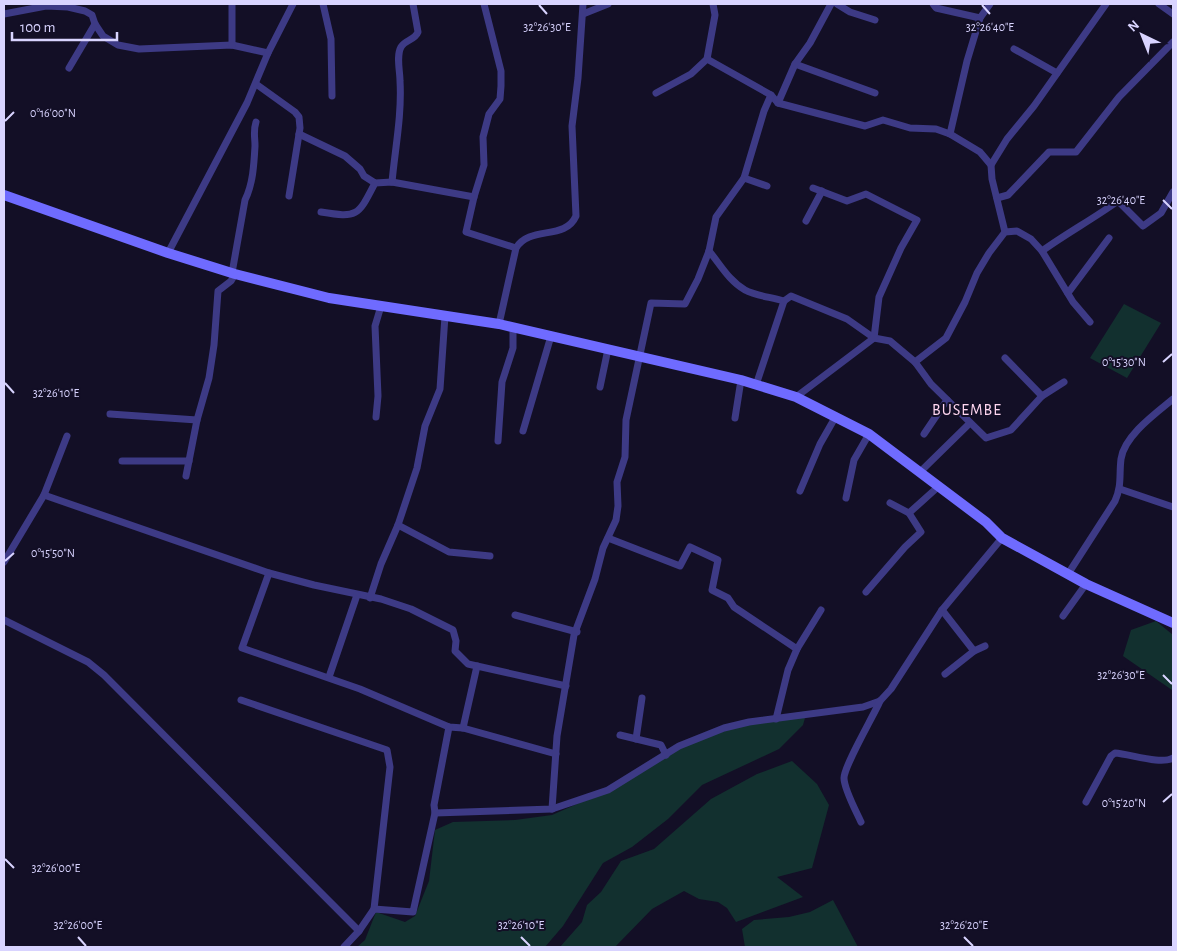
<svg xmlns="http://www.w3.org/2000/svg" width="1177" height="951" font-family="'Alegreya Sans',sans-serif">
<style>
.green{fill:#12302f}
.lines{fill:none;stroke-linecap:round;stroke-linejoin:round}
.street{stroke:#3d3a85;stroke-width:7}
.secondary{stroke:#6f6bff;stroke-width:10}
.ticks{fill:none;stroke:#d9d4ff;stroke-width:2}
.labels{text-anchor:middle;stroke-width:4;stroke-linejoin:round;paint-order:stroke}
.quarter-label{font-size:16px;letter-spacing:1px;fill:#ffd6f0;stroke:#130f26}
.ticks-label{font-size:12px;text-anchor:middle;fill:#d9d4ff;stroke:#130f26;stroke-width:4;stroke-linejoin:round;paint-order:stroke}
</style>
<rect width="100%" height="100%" fill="#130f26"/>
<g class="green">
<path d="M 1124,304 L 1161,323 L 1127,378 L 1090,358 Z"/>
<path d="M 1156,621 L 1173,635 L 1172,690 L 1123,656 L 1131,630 Z"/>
<path d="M 807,711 L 803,725 L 779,749 L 702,785 L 668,819 L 632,847 L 603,863 L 563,926 L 545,947 L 357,947 L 365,940 L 376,912 L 405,922 L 415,916 L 429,881 L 435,830 L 453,822 L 515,820 L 552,815 L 611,789 L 694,740 L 776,716 Z"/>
<path d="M 792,761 L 817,784 L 829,805 L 812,868 L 777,877 L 803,897 L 736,922 L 727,908 L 718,902 L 699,899 L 684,891 L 652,909 L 615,947 L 560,947 L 582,922 L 587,905 L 601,892 L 621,861 L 654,849 L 711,799 L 757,774 Z"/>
<path d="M 833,900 L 858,947 L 745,947 L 742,929 L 754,920 L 789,917 L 810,912 Z"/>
</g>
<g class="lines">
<g class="street">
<path d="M 323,4 L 331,39 L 332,96"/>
<path d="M 484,4 L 501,71 L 501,86 L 500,99 L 489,114 L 483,137 L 484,165 L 474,197 L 466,232 L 516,248"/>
<path d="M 837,4 L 850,12 L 875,20"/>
<path d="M 933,4 L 936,8 L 980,18"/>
<path d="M 1159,4 L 1173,14"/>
<path d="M 4,14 L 46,6 L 68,7 L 85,11 L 92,15 L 95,24 L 103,36 L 118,45 L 139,49 L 232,45 L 268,53"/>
<path d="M 583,14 L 608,4"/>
<path d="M 232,45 L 232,4"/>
<path d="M 1014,49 L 1057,73"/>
<path d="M 707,59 L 771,95 L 778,103 L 865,126 L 883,120 L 910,128 L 936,129 L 950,134 L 980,152 L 991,165"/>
<path d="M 795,64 L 875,93"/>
<path d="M 69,68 L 95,24"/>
<path d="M 256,84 L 295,112 L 299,117 L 300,128 L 289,196"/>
<path d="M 656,93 L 691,74 L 707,59 L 715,15 L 713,4"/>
<path d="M 778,103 L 795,64 L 810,43 L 831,4"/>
<path d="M 299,134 L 345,156 L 360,169 L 364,176 L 375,183 L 392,182 L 474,197"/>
<path d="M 950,134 L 967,61 L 980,18 L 990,4"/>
<path d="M 744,178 L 767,186"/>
<path d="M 392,182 C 395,149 402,115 400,81 C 400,71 396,56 401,47 C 405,40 415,40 418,32 L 413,4"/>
<path d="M 997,198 L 1008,195 L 1049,152 L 1076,152 L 1119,97 L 1173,42"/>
<path d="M 321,212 C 358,218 358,216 375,183"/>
<path d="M 806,221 L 822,191"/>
<path d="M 1005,232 L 992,179 L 991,165 L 1007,139 L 1034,106 L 1106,4"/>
<path d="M 709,251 C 720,264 729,281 745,290 C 756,296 771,297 784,301"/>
<path d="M 1042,251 C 1067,233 1093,219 1118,201 L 1143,226 L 1161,213 L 1173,192"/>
<path d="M 168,253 L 247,103 L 268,53 L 293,4"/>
<path d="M 232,273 L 245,200 C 253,184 254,164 255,146 C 255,137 253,131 256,122"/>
<path d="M 1068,293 L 1109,238"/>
<path d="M 499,324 L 516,248 C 530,225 565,241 576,216 L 572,126 L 578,78 L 583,4"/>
<path d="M 1005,358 L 1042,396"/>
<path d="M 915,362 L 946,338 L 965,302 L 977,273 L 989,253 L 1005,232 L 1017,231 L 1031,239 L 1042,251 L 1073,302 L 1090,322"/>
<path d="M 756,385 L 784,301 L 791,296 L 847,319 L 874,338 L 890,341 L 915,362 L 931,384 L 986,438 L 1011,430 L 1042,396 L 1064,382"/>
<path d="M 600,387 L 608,349"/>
<path d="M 796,397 L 874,338 L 879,297 L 901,248 L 917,220 L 866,194 L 847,201 L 813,188"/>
<path d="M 110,414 L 197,420"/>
<path d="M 376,417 L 378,396 L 375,326 L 381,306"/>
<path d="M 735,418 L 741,380"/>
<path d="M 523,431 L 551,336"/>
<path d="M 924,434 L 947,400"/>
<path d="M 498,441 L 502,382 L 513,348 L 513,327"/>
<path d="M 122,461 L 189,461"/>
<path d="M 920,472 L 970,423"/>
<path d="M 186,476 L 197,420 L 209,378 L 214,345 L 218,291 L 231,281 L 235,274"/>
<path d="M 1120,489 L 1173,507"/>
<path d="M 800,491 L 820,444 L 836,416"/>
<path d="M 44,495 L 269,573 L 314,585 L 381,599 L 411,609 L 453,630 L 456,641 L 455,651 L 468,664 L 566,686"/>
<path d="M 846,498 L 854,460 L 869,434"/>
<path d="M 909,513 L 939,486"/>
<path d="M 398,525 L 449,552 L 490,556"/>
<path d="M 608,538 L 680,566 L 690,547 L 718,560 L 712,590 L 728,598 L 734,607 L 797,649"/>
<path d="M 4,562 L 44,495 L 67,436"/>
<path d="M 269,573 L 242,648 L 360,689 L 449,727 L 463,728 L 556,754"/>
<path d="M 1068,574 L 1115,501 C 1122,485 1119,475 1121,459 C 1124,436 1156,413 1173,399"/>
<path d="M 866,592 L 905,547 L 921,532 L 909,513 L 890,503"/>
<path d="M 370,598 L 381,564 L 398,525 L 417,468 L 425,426 L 440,389 L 445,316"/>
<path d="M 942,610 L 974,651"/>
<path d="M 515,615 L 577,632"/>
<path d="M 1063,616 L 1086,584"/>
<path d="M 4,620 L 88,662 L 104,675 L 359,931"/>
<path d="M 945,674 L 974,651 L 985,646"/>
<path d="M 329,677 L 357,595"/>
<path d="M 241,700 L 387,750 L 390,767 L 374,909"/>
<path d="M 776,719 L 788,670 L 797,649 L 821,610"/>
<path d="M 463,728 L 477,666"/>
<path d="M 620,735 L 661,745 L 666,755"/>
<path d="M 636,739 L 642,698"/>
<path d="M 1086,802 L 1111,756 L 1115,753 C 1130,754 1161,765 1173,758"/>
<path d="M 552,809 L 557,736 L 574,635 L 595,579 L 603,548 L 616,520 L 618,506 L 617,482 L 625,457 L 626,420 L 651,303 L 685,304 L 698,279 L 709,251 L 716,217 L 744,178 L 764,111 L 771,95"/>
<path d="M 435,813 L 552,809 L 608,790 L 679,746 L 724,728 L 749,722 L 863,707 L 880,701 L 891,689 L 942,610 L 1002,538"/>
<path d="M 861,822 C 856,811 844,789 844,778 C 844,766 874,715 880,701"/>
<path d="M 344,947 L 359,931 L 374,909 L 413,912 L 435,813 L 434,805 L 449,727"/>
</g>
<path class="secondary" d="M 4,195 L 168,253 L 235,274 L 329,298 L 499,324 L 741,380 L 796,397 L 869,434 L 986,522 L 1002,538 L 1086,584 L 1173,623"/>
</g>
<path class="ticks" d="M 539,5 L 547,14M 982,5 L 990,14M 5,121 L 14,112M 1163,200 L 1172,209M 1163,362 L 1172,354M 5,383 L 14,393M 5,561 L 14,553M 1163,675 L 1172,684M 1163,802 L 1172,794M 5,859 L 14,868M 78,937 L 86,946M 521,937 L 530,946M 964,937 L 973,946"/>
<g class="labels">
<g class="quarter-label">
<text x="967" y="415">BUSEMBE</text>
</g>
</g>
<g class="ticks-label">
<text x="547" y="31">32°26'30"E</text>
<text x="990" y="31">32°26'40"E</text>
<text x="53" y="117">0°16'00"N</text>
<text x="1121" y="204">32°26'40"E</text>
<text x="1124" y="366">0°15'30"N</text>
<text x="56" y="397">32°26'10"E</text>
<text x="53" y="557">0°15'50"N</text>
<text x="1121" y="679">32°26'30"E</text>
<text x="1124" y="807">0°15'20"N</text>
<text x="56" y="872">32°26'00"E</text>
<text x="78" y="929">32°26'00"E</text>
<text x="521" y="929">32°26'10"E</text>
<text x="964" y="929">32°26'20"E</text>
</g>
<rect width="1177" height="951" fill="none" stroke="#d9d4ff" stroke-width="10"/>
<g transform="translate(1142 35) rotate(317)" stroke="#130f26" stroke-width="4" paint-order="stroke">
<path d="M0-4L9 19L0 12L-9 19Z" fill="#d9d4ff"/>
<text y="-8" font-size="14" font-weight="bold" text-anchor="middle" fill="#d9d4ff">N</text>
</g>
<path d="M12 32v8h105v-8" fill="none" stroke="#d9d4ff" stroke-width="2.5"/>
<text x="20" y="32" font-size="15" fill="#d9d4ff" stroke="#130f26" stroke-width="4" paint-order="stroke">100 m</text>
</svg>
